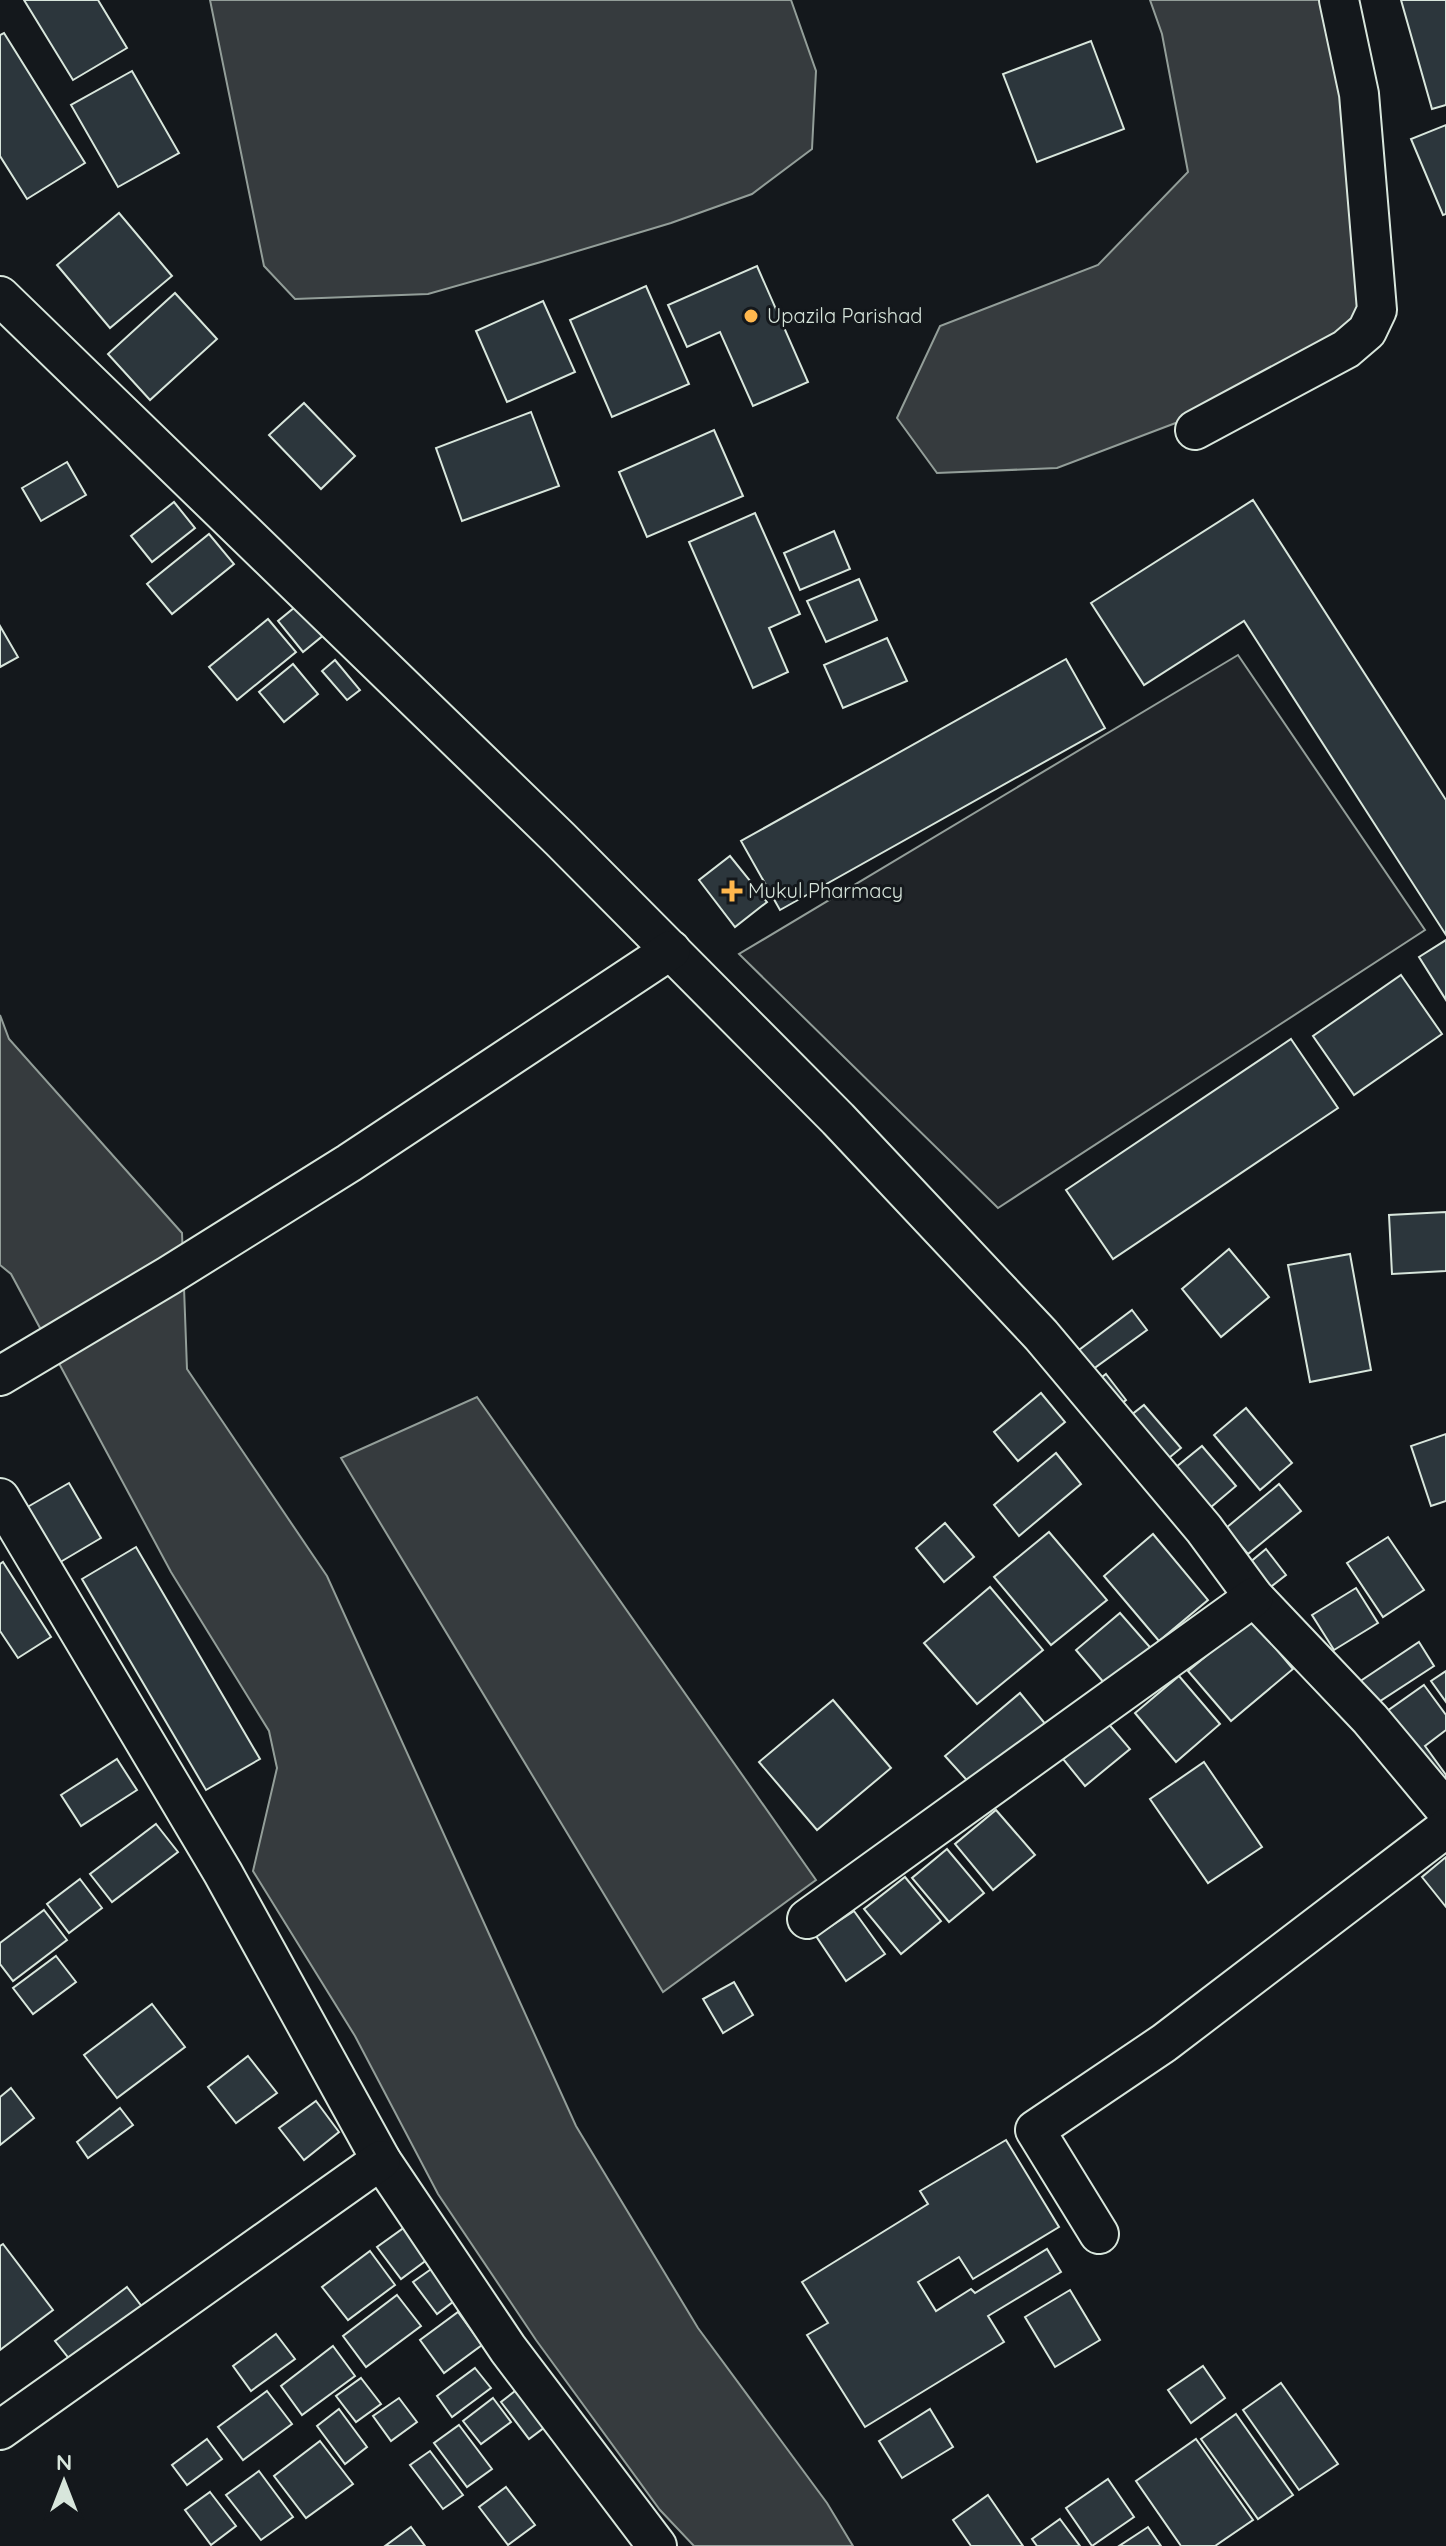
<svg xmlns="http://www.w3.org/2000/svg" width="1446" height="2546" font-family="Quicksand,sans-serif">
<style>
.green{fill:#202428;stroke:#939e99;stroke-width:2}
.water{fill:#363b3e;stroke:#939e99;stroke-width:2}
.building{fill:#2c363c;stroke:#d8e6dc;stroke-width:2}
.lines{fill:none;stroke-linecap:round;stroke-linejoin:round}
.street-casing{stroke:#d8e6dc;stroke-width:42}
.street{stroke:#14181c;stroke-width:38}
.poi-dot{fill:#ffb74d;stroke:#14181c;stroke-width:3}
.labels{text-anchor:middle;stroke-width:6;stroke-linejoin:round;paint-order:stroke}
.poi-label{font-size:20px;fill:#d8e6dc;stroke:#14181c;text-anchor:start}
</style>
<rect width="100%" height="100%" fill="#14181c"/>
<path class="green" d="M 1238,655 L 1425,930 L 998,1208 L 739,954 Z"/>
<g class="water">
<path d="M 210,0 L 791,0 L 816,71 L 812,149 L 752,194 L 671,223 L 541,262 L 428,294 L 295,299 L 264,266 Z"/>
<path d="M 1150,0 L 1325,0 L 1340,62 L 1363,311 L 1322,347 L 1202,413 L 1057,468 L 937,473 L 897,418 L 940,326 L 1098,265 L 1188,172 L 1162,34 Z"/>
<path d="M 0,1015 L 9,1039 L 182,1233 L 187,1369 L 327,1576 L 576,2126 L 698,2328 L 827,2503 L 853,2546 L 694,2546 L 660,2510 L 536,2340 L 438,2194 L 355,2036 L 253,1871 L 277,1768 L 269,1731 L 171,1572 L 11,1274 L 0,1265 Z"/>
<path d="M 477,1397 L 816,1880 L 663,1992 L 341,1458 Z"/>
</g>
<g class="building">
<path d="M 24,0 L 98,0 L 127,48 L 73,80 Z"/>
<path d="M 1401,0 L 1446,0 L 1446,105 L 1432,109 Z"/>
<path d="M 4,33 L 85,163 L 27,199 L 0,156 L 0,35 Z"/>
<path d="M 1091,41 L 1124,129 L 1037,162 L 1003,74 Z"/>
<path d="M 132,71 L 179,153 L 118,187 L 71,105 Z"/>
<path d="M 1446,125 L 1446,214 L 1443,215 L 1411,139 Z"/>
<path d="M 119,213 L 172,276 L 110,328 L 57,265 Z"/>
<path d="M 757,266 L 808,382 L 753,406 L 720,332 L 687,347 L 668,305 Z"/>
<path d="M 646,286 L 689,384 L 612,417 L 570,320 Z"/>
<path d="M 175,293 L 217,339 L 150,400 L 108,354 Z"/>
<path d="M 543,301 L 575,372 L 507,402 L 476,331 Z"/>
<path d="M 304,403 L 355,456 L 321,489 L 269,435 Z"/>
<path d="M 531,412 L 559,486 L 462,521 L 436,448 Z"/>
<path d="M 714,430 L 743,496 L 647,537 L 619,472 Z"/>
<path d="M 67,462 L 86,495 L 41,521 L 22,488 Z"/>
<path d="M 1253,500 L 1446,800 L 1446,935 L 1244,621 L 1144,685 L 1091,603 Z"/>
<path d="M 174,502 L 195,528 L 152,562 L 131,536 Z"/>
<path d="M 755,513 L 800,614 L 769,628 L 788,672 L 753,688 L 689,542 Z"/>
<path d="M 834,531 L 850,569 L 800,590 L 784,553 Z"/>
<path d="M 209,534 L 234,564 L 172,614 L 147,584 Z"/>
<path d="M 859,579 L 877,620 L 826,642 L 807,601 Z"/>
<path d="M 300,603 L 325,634 L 303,652 L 278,621 Z"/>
<path d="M 268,619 L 296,652 L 237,700 L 209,667 Z"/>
<path d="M 0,626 L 18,657 L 0,667 Z"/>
<path d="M 887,638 L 907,681 L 843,708 L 824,665 Z"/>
<path d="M 1066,659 L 1105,728 L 780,910 L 741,841 Z"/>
<path d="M 335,660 L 360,690 L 347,700 L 322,671 Z"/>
<path d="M 293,664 L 318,694 L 284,722 L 259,692 Z"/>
<path d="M 730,856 L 767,902 L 735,927 L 699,880 Z"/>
<path d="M 1446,940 L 1446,1000 L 1419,957 Z"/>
<path d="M 1401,975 L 1442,1034 L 1354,1095 L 1313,1036 Z"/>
<path d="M 1291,1039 L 1338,1108 L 1113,1259 L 1066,1190 Z"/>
<path d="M 1446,1212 L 1446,1271 L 1392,1274 L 1389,1215 Z"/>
<path d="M 1229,1249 L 1269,1297 L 1221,1337 L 1182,1289 Z"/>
<path d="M 1350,1254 L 1371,1370 L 1310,1382 L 1288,1265 Z"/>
<path d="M 1132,1310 L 1147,1330 L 1089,1372 L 1075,1353 Z"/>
<path d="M 1106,1374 L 1126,1400 L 1113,1410 L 1093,1384 Z"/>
<path d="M 1041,1393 L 1065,1422 L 1018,1461 L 994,1432 Z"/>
<path d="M 1144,1405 L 1181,1448 L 1158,1467 L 1121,1423 Z"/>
<path d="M 1246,1408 L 1292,1463 L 1260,1490 L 1214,1435 Z"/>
<path d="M 1446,1434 L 1446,1501 L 1431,1506 L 1411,1446 Z"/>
<path d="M 1202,1446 L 1236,1486 L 1204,1513 L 1170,1472 Z"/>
<path d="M 1056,1453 L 1081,1484 L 1019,1536 L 994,1505 Z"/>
<path d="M 69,1483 L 101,1538 L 57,1564 L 24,1509 Z"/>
<path d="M 1279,1484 L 1301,1511 L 1248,1554 L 1226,1528 Z"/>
<path d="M 945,1523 L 974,1557 L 944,1582 L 916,1548 Z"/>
<path d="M 1049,1532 L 1107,1600 L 1051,1645 L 994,1577 Z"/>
<path d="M 1153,1534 L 1208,1600 L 1159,1641 L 1104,1576 Z"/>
<path d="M 1388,1537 L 1424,1590 L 1383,1617 L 1347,1563 Z"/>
<path d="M 136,1547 L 260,1759 L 206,1790 L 82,1579 Z"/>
<path d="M 1266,1549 L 1286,1575 L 1263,1593 L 1243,1568 Z"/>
<path d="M 3,1562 L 51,1637 L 18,1658 L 0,1631 L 0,1564 Z"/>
<path d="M 990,1587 L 1043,1650 L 977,1704 L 924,1643 Z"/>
<path d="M 1356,1588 L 1378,1623 L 1334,1650 L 1312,1615 Z"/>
<path d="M 1120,1613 L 1155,1653 L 1111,1691 L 1076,1650 Z"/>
<path d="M 1251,1619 L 1293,1669 L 1231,1721 L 1188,1671 Z"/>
<path d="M 1419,1642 L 1434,1666 L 1374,1705 L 1359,1682 Z"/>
<path d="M 1446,1671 L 1446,1702 L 1431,1681 Z"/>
<path d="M 1179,1676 L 1220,1724 L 1176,1762 L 1135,1713 Z"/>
<path d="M 1424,1685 L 1446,1715 L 1446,1730 L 1425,1746 L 1446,1775 L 1446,1795 L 1380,1716 Z"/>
<path d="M 1020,1693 L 1047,1726 L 973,1787 L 945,1756 Z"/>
<path d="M 833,1700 L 891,1768 L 817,1830 L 759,1762 Z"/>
<path d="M 1107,1722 L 1130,1749 L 1085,1786 L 1063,1759 Z"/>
<path d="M 117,1759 L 137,1790 L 81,1826 L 61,1795 Z"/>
<path d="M 1204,1762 L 1262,1847 L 1208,1883 L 1150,1799 Z"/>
<path d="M 996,1810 L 1035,1855 L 993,1890 L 955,1844 Z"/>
<path d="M 156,1824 L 178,1852 L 112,1902 L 90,1874 Z"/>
<path d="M 947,1849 L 984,1893 L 949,1922 L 912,1878 Z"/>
<path d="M 1446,1857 L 1446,1907 L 1422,1877 Z"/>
<path d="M 905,1877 L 941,1921 L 901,1954 L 864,1909 Z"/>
<path d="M 80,1879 L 102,1908 L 69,1933 L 47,1904 Z"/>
<path d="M 44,1910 L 67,1940 L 13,1981 L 0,1964 L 0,1943 Z"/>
<path d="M 854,1911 L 885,1954 L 846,1981 L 816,1936 Z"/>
<path d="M 56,1956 L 76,1982 L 33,2014 L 13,1988 Z"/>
<path d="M 734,1982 L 753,2015 L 723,2033 L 703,1999 Z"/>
<path d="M 152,2004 L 185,2047 L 117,2098 L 84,2055 Z"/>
<path d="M 248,2056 L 277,2093 L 236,2123 L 208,2087 Z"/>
<path d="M 11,2088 L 34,2118 L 0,2145 L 0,2097 Z"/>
<path d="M 316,2101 L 339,2132 L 304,2160 L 279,2128 Z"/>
<path d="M 120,2108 L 133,2125 L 88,2158 L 77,2142 Z"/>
<path d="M 1006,2140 L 1059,2227 L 973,2279 L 959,2257 L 918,2282 L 936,2311 L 971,2289 L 975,2293 L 1047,2249 L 1061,2272 L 988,2316 L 1004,2342 L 865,2427 L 807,2335 L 828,2323 L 802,2282 L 928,2204 L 920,2191 Z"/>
<path d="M 405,2227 L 428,2259 L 401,2279 L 377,2247 Z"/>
<path d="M 3,2244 L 53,2310 L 0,2350 L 0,2246 Z"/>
<path d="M 370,2251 L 395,2285 L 348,2320 L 322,2287 Z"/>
<path d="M 434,2267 L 458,2298 L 437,2314 L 413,2282 Z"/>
<path d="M 127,2287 L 146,2312 L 75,2366 L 55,2341 Z"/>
<path d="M 1070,2290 L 1100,2340 L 1055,2367 L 1025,2317 Z"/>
<path d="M 397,2295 L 421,2326 L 366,2367 L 343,2336 Z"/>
<path d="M 458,2312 L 482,2345 L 444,2373 L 420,2340 Z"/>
<path d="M 276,2334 L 295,2359 L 251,2391 L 233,2366 Z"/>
<path d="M 333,2346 L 355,2376 L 302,2415 L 281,2386 Z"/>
<path d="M 1203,2366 L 1225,2398 L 1191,2423 L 1168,2390 Z"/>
<path d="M 475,2368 L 491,2388 L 452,2417 L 437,2396 Z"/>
<path d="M 361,2378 L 381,2404 L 356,2422 L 336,2396 Z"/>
<path d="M 1281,2383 L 1338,2464 L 1299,2490 L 1243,2410 Z"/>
<path d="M 524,2384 L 553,2421 L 529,2439 L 501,2402 Z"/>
<path d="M 267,2391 L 292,2424 L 243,2460 L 218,2427 Z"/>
<path d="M 399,2398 L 417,2422 L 391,2441 L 373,2416 Z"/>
<path d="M 493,2398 L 511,2422 L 481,2444 L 463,2421 Z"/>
<path d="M 339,2409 L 367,2447 L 345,2464 L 317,2426 Z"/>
<path d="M 930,2409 L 953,2447 L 902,2478 L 879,2441 Z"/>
<path d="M 1236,2414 L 1293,2495 L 1258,2519 L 1201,2439 Z"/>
<path d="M 459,2425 L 492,2469 L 467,2487 L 434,2443 Z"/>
<path d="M 207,2439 L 222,2459 L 187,2485 L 172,2465 Z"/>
<path d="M 1196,2439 L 1253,2520 L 1215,2546 L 1181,2546 L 1136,2481 Z"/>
<path d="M 320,2441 L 353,2484 L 306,2518 L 274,2476 Z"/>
<path d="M 430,2451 L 463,2495 L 443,2509 L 410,2465 Z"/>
<path d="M 259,2471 L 293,2517 L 261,2540 L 226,2495 Z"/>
<path d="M 1108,2479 L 1134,2517 L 1092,2546 L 1066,2508 Z"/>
<path d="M 506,2487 L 535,2525 L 508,2545 L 479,2507 Z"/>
<path d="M 210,2492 L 236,2526 L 211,2545 L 185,2510 Z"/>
<path d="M 988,2495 L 1023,2546 L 971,2546 L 953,2520 Z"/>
<path d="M 1060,2519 L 1080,2546 L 1037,2546 L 1032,2539 Z"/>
<path d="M 411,2527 L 425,2546 L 385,2546 Z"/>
<path d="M 1148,2527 L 1161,2546 L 1119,2546 Z"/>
</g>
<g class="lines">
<g class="street-casing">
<g id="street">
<path d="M 0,296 L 560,839 L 838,1119 L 1041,1335 L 1204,1529 L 1254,1597 L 1370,1719 L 1446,1810"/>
<path d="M 1195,430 L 1346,349 L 1367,331 L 1377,310 L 1359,94 L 1339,0"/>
<path d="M 0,1376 L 168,1276 L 349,1163 L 671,950"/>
<path d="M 0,1498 L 223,1873 L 381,2160 L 508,2349 L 657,2546"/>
<path d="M 807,1919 L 1254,1597"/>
<path d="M 1099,2234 L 1035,2130 L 1164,2043 L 1446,1828"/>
<path d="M 0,2430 L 381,2160"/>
</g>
</g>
<use href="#street" class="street"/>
</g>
<g class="poi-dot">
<circle cx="751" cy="316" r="8"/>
<path d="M728 879h8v8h8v8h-8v8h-8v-8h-8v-8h8z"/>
</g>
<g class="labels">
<g class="poi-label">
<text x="767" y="323">Upazila Parishad</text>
<text x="748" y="898">Mukul Pharmacy</text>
</g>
</g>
<g transform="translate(64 2482)" stroke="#14181c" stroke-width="6" paint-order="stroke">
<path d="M0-6L14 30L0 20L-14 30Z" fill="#d8e6dc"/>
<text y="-12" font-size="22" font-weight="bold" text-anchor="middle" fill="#d8e6dc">N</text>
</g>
</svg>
